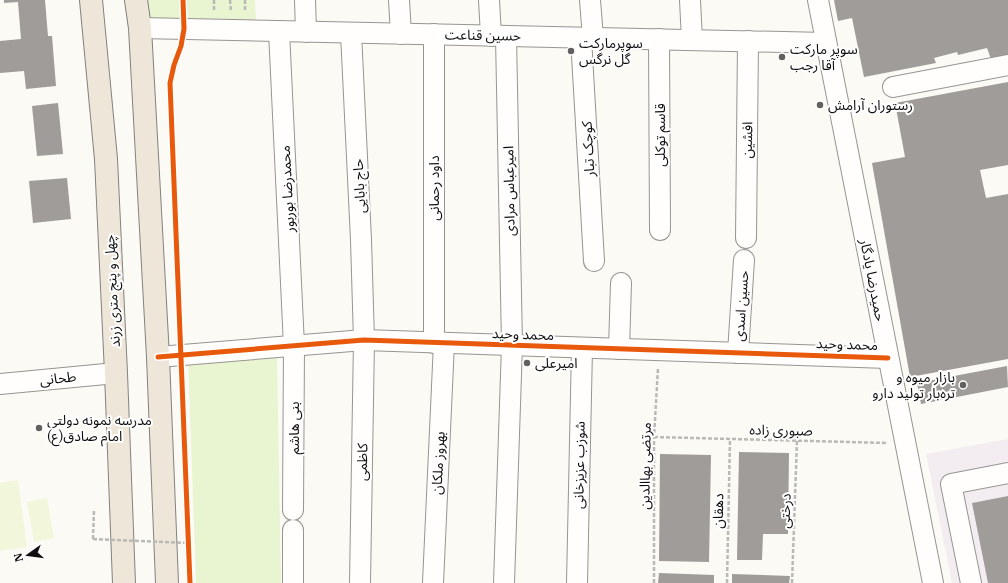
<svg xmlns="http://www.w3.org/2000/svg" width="1008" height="583" font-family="'IBM Plex Serif','Noto Sans Arabic',serif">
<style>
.industrial{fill:#f3edf1}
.green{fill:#e9f4d1}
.pitch{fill:#f2f7dc}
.building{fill:#a09c99}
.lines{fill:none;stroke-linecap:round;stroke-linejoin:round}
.minor-casing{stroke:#969592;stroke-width:22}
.major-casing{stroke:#83827f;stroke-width:24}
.path{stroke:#b9b9b8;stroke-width:2.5;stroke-dasharray:4 2;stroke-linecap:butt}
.minor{stroke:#fffefd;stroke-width:20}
.major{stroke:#eee6d9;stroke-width:22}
.path-bridge{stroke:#b9b9b8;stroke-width:2.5;stroke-dasharray:4 2;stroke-linecap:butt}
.cycleway-casing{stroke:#fff;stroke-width:8}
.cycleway{stroke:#e8590c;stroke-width:5}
.poi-dot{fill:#62615f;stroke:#fff;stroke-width:1.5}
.labels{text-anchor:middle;stroke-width:4;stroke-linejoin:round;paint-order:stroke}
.street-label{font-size:14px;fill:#0f0f0f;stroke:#fff}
.poi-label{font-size:14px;fill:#0f0f0f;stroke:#fff;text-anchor:start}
</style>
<rect width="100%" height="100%" fill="#fcfaf4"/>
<path class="industrial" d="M 1008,439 L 1008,583 L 952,583 L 926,454 Z"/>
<g class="green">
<path d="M 147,0 L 255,0 L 256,24 L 153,20 L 148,13 Z"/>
<path d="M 277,355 L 281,583 L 196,583 L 188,357 Z"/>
</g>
<g class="pitch">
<path d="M 18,480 L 27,547 L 0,551 L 0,483 Z"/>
<path d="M 47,498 L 54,538 L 34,542 L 27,502 Z"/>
</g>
<g class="building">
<path d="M 4,0 L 45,0 L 48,36 L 52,36 L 56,86 L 26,89 L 24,71 L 0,73 L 0,41 L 21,39 L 18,2 L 4,3 Z"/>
<path d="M 834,0 L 1008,0 L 1008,55 L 991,59 L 987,48 L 958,55 L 957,52 L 934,58 L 936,63 L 864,77 L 852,18 L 838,21 Z"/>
<path d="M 1008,82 L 1008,165 L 980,170 L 986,198 L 1008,194 L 1008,359 L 910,377 L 872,163 L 905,157 L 895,103 Z"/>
<path d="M 58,103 L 63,154 L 37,156 L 32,106 Z"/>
<path d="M 67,178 L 71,219 L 33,223 L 29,181 Z"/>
<path d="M 1007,366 L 1008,387 L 921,404 L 917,383 Z"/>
<path d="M 739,452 L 789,453 L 788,534 L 763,534 L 762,560 L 737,560 Z"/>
<path d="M 660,454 L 711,455 L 709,562 L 659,561 Z"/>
<path d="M 1008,496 L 1008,583 L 988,583 L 972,503 Z"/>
<path d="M 659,573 L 714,575 L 714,583 L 658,583 Z"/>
<path d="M 732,574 L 790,576 L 789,583 L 732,583 Z"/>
</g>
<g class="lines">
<g class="minor-casing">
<g id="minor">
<path d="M 305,0 L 306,32"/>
<path d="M 399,0 L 401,34"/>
<path d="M 489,0 L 491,36"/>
<path d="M 590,0 L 593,38"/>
<path d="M 690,0 L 692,40"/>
<path d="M 818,0 L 933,583"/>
<path d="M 140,28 L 826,43"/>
<path d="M 279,31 L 294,346 L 293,510"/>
<path d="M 351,33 L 361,240 L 364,340 L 360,583"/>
<path d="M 581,38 L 594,261"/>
<path d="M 659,39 L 660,230"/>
<path d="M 893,87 L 1008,65"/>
<path d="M 746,238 L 748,41"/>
<path d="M 434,343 L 434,34"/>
<path d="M 619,349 L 621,283"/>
<path d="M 738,353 L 744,260"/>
<path d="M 158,357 L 364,340 L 888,358"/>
<path d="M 0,384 L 116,373"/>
<path d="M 293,530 L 293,583"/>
<path d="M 433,583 L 444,343"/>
<path d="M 504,583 L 512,345 L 506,36"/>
<path d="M 577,583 L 582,348"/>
<path d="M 971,583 L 951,484 L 1008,473"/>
</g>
</g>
<g class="major-casing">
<g id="major">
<path d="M 91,0 L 106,159 L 116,373 L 124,583"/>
<path d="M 136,0 L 140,28 L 158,357 L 167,583"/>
</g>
</g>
<g class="path">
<path d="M 214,0 L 214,11"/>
<path d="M 230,0 L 231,12"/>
<path d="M 245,0 L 245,11"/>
<path d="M 654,437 L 888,443"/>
<path d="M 93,539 L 94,509"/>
<path d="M 654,583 L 654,437 L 658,368"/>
<path d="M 727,583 L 730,439"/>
<path d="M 792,583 L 797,440"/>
</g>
<use href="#minor" class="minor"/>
<use href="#major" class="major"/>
<path class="path-bridge" d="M 93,539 L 186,543"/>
<g class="cycleway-casing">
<g id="cycleway">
<path d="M 183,0 L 184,29 L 181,46 L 174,65 L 170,83 L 190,583"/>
<path d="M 158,357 L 364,340 L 888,358"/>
</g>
</g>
<use href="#cycleway" class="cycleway"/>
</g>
<g class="poi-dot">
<circle cx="571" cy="51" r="4"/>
<circle cx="782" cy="57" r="4"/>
<circle cx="820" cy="105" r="4"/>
<circle cx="527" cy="363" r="4"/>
<circle cx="963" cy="385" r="4"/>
<circle cx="39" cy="428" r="4"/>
</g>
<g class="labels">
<g class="street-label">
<text transform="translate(483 35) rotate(1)" y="5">حسین قناعت</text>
<text transform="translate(660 135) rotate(-90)" y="5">قاسم توکلی</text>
<text transform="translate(747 140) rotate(-89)" y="5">افشین</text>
<text transform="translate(588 149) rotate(-93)" y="5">کوچک تبار</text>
<text transform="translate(359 186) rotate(-93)" y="5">حاج بابایی</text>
<text transform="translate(434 188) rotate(-90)" y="5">داود رحمانی</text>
<text transform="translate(287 189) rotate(-93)" y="5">محمدرضا بوربور</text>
<text transform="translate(509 191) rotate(-91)" y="5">امیرعباس مرادی</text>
<text transform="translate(873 280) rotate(79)" y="5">حمیدرضا یادگار</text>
<text transform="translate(112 291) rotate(-93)" y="5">چهل و پنج متری زرند</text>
<text transform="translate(741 306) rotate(-86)" y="5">حسین اسدی</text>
<text transform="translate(523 334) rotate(2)" y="5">محمد وحید</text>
<text transform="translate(847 344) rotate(2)" y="5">محمد وحید</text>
<text transform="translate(58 378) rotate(-6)" y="5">طحانی</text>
<text transform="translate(294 428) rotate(-90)" y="5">بنی هاشم</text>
<text transform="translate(781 430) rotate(1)" y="5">صبوری زاده</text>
<text transform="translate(362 462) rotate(-89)" y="5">کاظمی</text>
<text transform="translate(438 463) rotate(-87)" y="5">بهروز ملکان</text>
<text transform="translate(579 465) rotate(-89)" y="5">شوزب عزیزخانی</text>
<text transform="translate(645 466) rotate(-89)" y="5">مرتضی بهاالدین</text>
<text transform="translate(718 511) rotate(-89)" y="5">دهقان</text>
<text transform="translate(785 511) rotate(-88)" y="5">درختی</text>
</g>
<g class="poi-label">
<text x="579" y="48">سوپرمارکت<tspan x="579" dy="16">گل نرگس</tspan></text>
<text x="790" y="54">سوپر مارکت<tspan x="790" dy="16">آقا رجب</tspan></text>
<text x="828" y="110">رستوران آرامش</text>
<text x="535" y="368">امیرعلی</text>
<text x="955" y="382" text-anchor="end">بازار میوه و<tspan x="955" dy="16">تره‌بار تولید دارو</tspan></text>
<text x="47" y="425">مدرسه نمونه دولتی<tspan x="47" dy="16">امام صادق(ع)</tspan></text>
</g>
</g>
<g transform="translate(28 555) rotate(256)" stroke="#ffffff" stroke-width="3" paint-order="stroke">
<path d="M0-3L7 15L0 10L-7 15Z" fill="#0f0f0f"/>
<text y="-6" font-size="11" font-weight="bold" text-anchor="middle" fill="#0f0f0f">N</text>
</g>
</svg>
